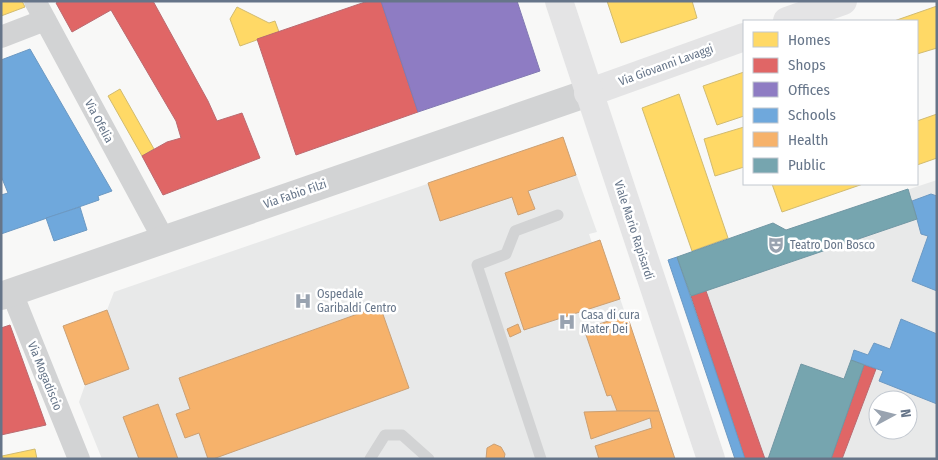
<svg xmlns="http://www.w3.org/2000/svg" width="938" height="460" font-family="'Fira Sans Condensed',sans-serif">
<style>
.built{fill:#e8e9e9;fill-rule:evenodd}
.homes{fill:#ffd966;stroke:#d1bb70}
.shops{fill:#e06666;stroke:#bb6a70}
.offices{fill:#8e7cc3;stroke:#827ab2}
.schools{fill:#6fa8dc;stroke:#6c99c3}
.health{fill:#f6b26b;stroke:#cba074}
.public{fill:#76a5af;stroke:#7197a4}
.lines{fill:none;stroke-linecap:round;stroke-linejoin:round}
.service{stroke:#d2d3d4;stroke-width:11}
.minor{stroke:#d2d3d4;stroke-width:22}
.tertiary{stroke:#d2d3d4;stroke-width:28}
.secondary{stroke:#e4e4e5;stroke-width:28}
.primary{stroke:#e4e4e5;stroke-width:28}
.labels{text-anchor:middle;stroke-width:5;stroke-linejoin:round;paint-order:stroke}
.street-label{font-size:12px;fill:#667589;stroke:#fff}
.poi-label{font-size:12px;fill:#667589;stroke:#fff;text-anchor:start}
</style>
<rect width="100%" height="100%" fill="#f8f8f7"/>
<g class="built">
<path d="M 563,137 L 597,232 L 589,234 L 592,243 L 600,240 L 675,459 L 102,459 L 79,402 L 85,385 L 63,326 L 107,310 L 114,292 Z"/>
<path d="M 937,180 L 937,459 L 745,459 L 677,257 L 773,223 L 786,230 ZM 878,400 L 908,400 L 908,430 L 878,430 Z"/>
</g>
<g class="homes">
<path d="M 1,1 L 22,1 L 25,7 L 1,16 Z"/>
<path d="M 607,1 L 692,1 L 697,18 L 621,43 Z"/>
<path d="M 937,6 L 937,48 L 917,54 L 917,21 L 894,21 Z"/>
<path d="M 237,7 L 269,23 L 275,21 L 279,32 L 240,46 L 230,19 Z"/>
<path d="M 744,72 L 744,116 L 717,125 L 703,86 Z"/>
<path d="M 120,89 L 154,149 L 142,156 L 108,96 Z"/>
<path d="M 679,94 L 728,238 L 692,251 L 642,108 Z"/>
<path d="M 937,114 L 937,158 L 917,165 L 917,121 Z"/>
<path d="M 744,127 L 744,167 L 715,176 L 704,139 Z"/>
<path d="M 772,184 L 863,184 L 782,212 Z"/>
<path d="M 35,449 L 37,459 L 3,459 L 2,456 Z"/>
</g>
<g class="shops">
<path d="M 59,1 L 153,1 L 208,101 L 217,121 L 242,113 L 260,158 L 163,195 L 142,156 L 167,142 L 181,138 L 176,121 L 111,10 L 72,32 L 56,3 Z"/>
<path d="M 368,1 L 381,1 L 418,112 L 296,155 L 257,39 Z"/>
<path d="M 706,291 L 765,459 L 745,459 L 691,296 Z"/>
<path d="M 10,325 L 46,425 L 1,435 L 1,328 Z"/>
<path d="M 864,365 L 876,369 L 842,459 L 831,459 Z"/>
</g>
<path class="offices" d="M 381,1 L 517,1 L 540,71 L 418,112 Z"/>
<g class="schools">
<path d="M 30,49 L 112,191 L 98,196 L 99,200 L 1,234 L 1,195 L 8,193 L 1,176 L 1,60 Z"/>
<path d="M 931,194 L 937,196 L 937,291 L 912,281 L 928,236 L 921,234 L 912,201 Z"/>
<path d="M 80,207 L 87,230 L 54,241 L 46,218 Z"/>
<path d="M 677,257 L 732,420 L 745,459 L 735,459 L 668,260 Z"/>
<path d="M 901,319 L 937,334 L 937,404 L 879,381 L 883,371 L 851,360 L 854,350 L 868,355 L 874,343 L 890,349 Z"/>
</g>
<g class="health">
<path d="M 563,137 L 576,175 L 528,191 L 535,209 L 518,215 L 512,197 L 440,221 L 428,183 Z"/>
<path d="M 600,240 L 620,299 L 524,330 L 505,273 Z"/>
<path d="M 380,306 L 409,388 L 213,459 L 208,459 L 199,433 L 185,438 L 176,414 L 190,409 L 179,378 Z"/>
<path d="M 107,310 L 129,369 L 85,385 L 63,326 Z"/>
<path d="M 627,315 L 659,411 L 617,411 L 611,395 L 607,396 L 584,329 Z"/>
<path d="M 518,324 L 521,332 L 510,337 L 507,329 Z"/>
<path d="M 158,404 L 178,459 L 139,459 L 123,417 Z"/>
<path d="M 617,411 L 659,411 L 675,459 L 599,459 L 595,446 L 652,428 L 650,418 L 591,439 L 584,412 Z"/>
<path d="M 494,444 L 501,447 L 505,454 L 504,459 L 486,459 L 487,448 Z"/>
</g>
<g class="public">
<path d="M 908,189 L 917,219 L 691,296 L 677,257 L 773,223 L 786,230 Z"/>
<path d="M 851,360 L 864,365 L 831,459 L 768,459 L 801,364 L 844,379 Z"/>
</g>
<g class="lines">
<g class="service">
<path d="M 370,459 L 385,435 L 402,435 L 429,459"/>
<path d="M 541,459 L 477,265 L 506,254 L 515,231 L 558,215"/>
</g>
<g class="minor">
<path d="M 35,1 L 164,240"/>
<path d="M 1,37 L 45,20"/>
<path d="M 12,293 L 79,459"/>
</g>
<path class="tertiary" d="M 1,296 L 588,93"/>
<g class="secondary">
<path d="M 787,21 L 843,1"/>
<path d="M 588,93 L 744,37"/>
</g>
<path class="primary" d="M 559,1 L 711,459"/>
</g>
<defs>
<g id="theatre-bare" transform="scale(1.35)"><path d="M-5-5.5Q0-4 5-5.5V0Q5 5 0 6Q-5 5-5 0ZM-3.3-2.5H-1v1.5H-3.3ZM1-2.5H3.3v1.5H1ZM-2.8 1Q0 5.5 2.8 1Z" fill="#99a3b0" stroke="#fff" stroke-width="2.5" paint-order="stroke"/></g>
<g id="hospital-bare" transform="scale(1.35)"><path d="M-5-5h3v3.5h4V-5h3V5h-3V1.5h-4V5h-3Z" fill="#99a3b0" stroke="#fff" stroke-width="2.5" paint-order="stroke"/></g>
</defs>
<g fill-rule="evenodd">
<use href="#theatre-bare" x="776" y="245"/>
<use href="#hospital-bare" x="303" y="301"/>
<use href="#hospital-bare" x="567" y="322"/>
</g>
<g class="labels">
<g class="street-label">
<text transform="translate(666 65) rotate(-20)" y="4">Via Giovanni Lavaggi</text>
<text transform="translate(99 121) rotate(62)" y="4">Via Ofelia</text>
<text transform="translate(295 194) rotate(-19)" y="4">Via Fabio Filzi</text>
<text transform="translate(634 230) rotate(72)" y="4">Viale Mario Rapisardi</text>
<text transform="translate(45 376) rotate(68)" y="4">Via Mogadiscio</text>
</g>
<g class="poi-label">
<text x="790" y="249">Teatro Don Bosco</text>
<text x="317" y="298">Ospedale<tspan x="317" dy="14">Garibaldi Centro</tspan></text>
<text x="581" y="319">Casa di cura<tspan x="581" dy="14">Mater Dei</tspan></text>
</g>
</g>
<rect width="938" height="460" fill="none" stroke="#667589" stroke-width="5"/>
<rect x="743" y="20" width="175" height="165" fill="#ffffff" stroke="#c2c8d0"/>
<rect x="753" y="32" width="25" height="15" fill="#ffd966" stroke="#c2c8d0"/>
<text x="788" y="45" font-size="15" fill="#667589">Homes</text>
<rect x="753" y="58" width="25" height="15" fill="#e06666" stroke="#c2c8d0"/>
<text x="788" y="70" font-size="15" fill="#667589">Shops</text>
<rect x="753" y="82" width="25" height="15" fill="#8e7cc3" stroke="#c2c8d0"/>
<text x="788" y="95" font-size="15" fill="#667589">Offices</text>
<rect x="753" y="108" width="25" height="15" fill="#6fa8dc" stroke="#c2c8d0"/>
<text x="788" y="120" font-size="15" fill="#667589">Schools</text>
<rect x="753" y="132" width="25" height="15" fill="#f6b26b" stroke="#c2c8d0"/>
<text x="788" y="145" font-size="15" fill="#667589">Health</text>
<rect x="753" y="158" width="25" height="15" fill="#76a5af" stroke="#c2c8d0"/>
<text x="788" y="170" font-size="15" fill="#667589">Public</text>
<g transform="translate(893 415) rotate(83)"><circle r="24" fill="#ffffff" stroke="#c2c8d0"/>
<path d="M0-4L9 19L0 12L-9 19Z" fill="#99a3b0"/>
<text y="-8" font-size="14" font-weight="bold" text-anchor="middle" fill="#667589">N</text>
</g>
</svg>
